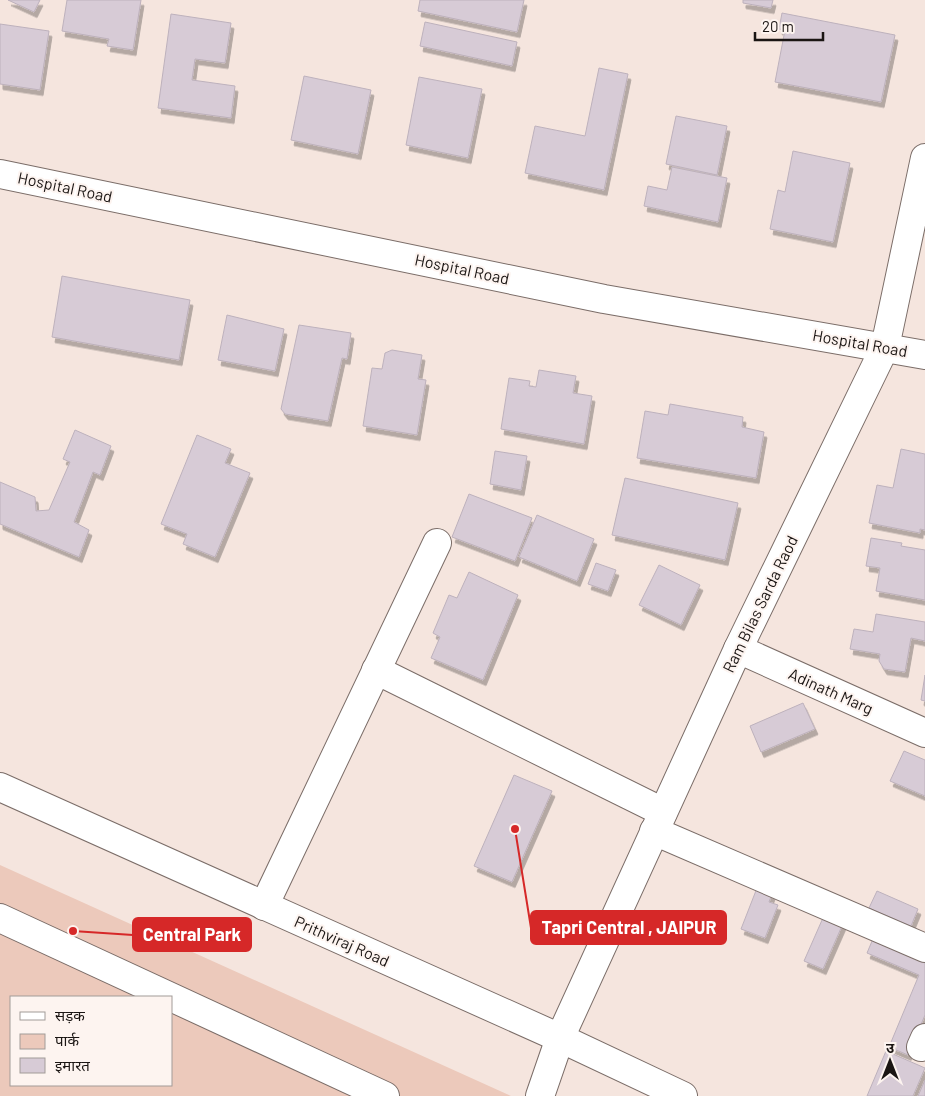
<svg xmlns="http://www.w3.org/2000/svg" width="925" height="1096" font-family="Barlow,'Noto Sans Devanagari',sans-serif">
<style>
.green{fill:#ecc9bb;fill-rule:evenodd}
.building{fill:#d7cbd6;stroke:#bdb1bc;filter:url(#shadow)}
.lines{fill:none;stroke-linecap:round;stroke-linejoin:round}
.minor-casing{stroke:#7b6d68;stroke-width:30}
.minor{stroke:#fff;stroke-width:28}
.labels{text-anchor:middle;stroke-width:4;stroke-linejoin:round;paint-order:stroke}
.street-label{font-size:16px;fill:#1a1513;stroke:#fdf4f0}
.leader{fill:none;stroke:#d62828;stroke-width:2}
.callout-dot{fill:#d62828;stroke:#fdf4f0;stroke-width:2}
.callout{fill:#d62828;stroke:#d62828;stroke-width:2}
.callout-label{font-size:18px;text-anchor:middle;font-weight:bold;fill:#fff}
</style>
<defs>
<filter id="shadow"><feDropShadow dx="3" dy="5.5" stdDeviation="0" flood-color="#0004"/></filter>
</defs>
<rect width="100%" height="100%" fill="#f5e5de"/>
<path class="green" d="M 0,865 L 511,1096 L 0,1096 ZM 11,997 L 171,997 L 171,1085 L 11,1085 Z"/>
<g class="building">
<path d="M 8,0 L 40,0 L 34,12 Z"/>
<path d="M 67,0 L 141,0 L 133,50 L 107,46 L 109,39 L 62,31 Z"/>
<path d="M 420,0 L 524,0 L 517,32 L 418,11 Z"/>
<path d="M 743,0 L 773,0 L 771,8 L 743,3 Z"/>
<path d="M 782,13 L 895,35 L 881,102 L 775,82 L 785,30 L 779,29 Z"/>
<path d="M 171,14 L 231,23 L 225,63 L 195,59 L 192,80 L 235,86 L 231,118 L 158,108 Z"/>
<path d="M 425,22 L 517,42 L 512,66 L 420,46 Z"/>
<path d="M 0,24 L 49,31 L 40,90 L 0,84 Z"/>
<path d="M 599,68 L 628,74 L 604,190 L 525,173 L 535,126 L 585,136 Z"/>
<path d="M 304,76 L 371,90 L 358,154 L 291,140 Z"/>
<path d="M 419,77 L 482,89 L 468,158 L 406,145 Z"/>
<path d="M 676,116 L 727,126 L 717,175 L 666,164 Z"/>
<path d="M 793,151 L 850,163 L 833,242 L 770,229 L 778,190 L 785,192 Z"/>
<path d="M 672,167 L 727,178 L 718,222 L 644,206 L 648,186 L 667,190 Z"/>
<path d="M 62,276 L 190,300 L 179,360 L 52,337 Z"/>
<path d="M 227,315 L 284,329 L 275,371 L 218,360 Z"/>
<path d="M 299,325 L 351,333 L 347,359 L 342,358 L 328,421 L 285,414 L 281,409 Z"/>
<path d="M 392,350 L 422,355 L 418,379 L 426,380 L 417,435 L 363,426 L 372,368 L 382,369 L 385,353 Z"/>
<path d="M 539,370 L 576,376 L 573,393 L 592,396 L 584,444 L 501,429 L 509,378 L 530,381 L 529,386 L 536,387 Z"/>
<path d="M 670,404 L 743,417 L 742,427 L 764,432 L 756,478 L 637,458 L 645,411 L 668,415 Z"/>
<path d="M 75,430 L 111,446 L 100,475 L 93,472 L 74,522 L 89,530 L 79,557 L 0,524 L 0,482 L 35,497 L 36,511 L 49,510 L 70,462 L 63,459 Z"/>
<path d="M 197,435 L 231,449 L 225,463 L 250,473 L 215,557 L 183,544 L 187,534 L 161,524 Z"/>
<path d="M 901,449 L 925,454 L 925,530 L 920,529 L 920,533 L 869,523 L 877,485 L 893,488 Z"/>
<path d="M 495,451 L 527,456 L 521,490 L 490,484 Z"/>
<path d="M 625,478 L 738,503 L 725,560 L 612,535 Z"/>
<path d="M 469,494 L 532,518 L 515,561 L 452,537 Z"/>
<path d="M 537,515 L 594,539 L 577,581 L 519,557 Z"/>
<path d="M 871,538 L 902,543 L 901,546 L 925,550 L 925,600 L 876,591 L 880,568 L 866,566 Z"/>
<path d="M 596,563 L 616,570 L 608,591 L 588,584 Z"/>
<path d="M 659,565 L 700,585 L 681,625 L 639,605 Z"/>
<path d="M 469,572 L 518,595 L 483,680 L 431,658 L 440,637 L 433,633 L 449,595 L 457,598 Z"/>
<path d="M 876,614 L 925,622 L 925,641 L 911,638 L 905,672 L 884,669 L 879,661 L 880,654 L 850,649 L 854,629 L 873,632 Z"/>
<path d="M 925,675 L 925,701 L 921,700 Z"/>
<path d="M 803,703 L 815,729 L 761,752 L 750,726 Z"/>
<path d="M 904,751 L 925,760 L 925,796 L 890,781 Z"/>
<path d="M 514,775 L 552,791 L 512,882 L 474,866 Z"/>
<path d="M 757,888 L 772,894 L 769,902 L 778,905 L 765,938 L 741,929 Z"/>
<path d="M 877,891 L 918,909 L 911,926 L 869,908 Z"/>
<path d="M 826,911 L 845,919 L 823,969 L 804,961 Z"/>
<path d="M 875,934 L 925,955 L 925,1015 L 908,1055 L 889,1047 L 919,975 L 867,953 Z"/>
<path d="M 886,1051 L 925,1068 L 913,1096 L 867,1096 Z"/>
<path d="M 925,1080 L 925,1096 L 918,1096 Z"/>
</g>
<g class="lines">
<g class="minor-casing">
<g id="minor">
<path d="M 0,174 L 604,299 L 925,355"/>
<path d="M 738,649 L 925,733"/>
<path d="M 376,670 L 663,812"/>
<path d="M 0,787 L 560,1038 L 683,1096"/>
<path d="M 654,831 L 925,948"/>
<path d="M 264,906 L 437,543"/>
<path d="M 0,918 L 385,1096"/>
<path d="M 921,1047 L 925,1038"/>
<path d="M 540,1096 L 560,1038 L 738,649 L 885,347 L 925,158"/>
</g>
</g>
<use href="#minor" class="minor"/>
</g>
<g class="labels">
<g class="street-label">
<text transform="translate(65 187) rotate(12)" y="6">Hospital Road</text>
<text transform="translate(462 269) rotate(12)" y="6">Hospital Road</text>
<text transform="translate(860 343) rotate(10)" y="6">Hospital Road</text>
<text transform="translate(760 604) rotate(-64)" y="6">Ram Bilas Sarda Raod</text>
<text transform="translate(831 691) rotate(24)" y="6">Adinath Marg</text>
<text transform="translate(342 941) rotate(24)" y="6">Prithviraj Road</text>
</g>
</g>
<path class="leader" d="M515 829L531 928M73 931L133 935"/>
<g class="callout-dot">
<circle cx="515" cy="829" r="5"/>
<circle cx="73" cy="931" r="5"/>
</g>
<g class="callout">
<rect x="531" y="911" width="195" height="33" rx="5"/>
<rect x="133" y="918" width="118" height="33" rx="5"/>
</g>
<g class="callout-label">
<text x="629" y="934">Tapri Central , JAIPUR</text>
<text x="192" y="941">Central Park</text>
</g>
<rect x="10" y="996" width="162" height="90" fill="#fdf4f0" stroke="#a29b98"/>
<rect x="20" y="1012" width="25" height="8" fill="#ffffff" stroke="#a29b98"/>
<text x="55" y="1021" font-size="15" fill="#1a1513">सड़क</text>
<rect x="20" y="1034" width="25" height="15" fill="#ecc9bb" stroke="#a29b98"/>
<text x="55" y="1046" font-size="15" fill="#1a1513">पार्क</text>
<rect x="20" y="1058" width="25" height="15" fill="#d7cbd6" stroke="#a29b98"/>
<text x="55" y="1071" font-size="15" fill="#1a1513">इमारत</text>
<g transform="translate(890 1061)" stroke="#fdf4f0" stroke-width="4" paint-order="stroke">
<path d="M0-4L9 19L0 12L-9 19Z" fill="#1a1513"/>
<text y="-8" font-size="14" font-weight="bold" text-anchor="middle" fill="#1a1513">उ</text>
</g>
<path d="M755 32v8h68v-8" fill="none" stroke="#1a1513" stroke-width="2.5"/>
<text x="762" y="32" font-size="15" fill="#1a1513" stroke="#fdf4f0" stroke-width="4" paint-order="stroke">20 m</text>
</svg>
